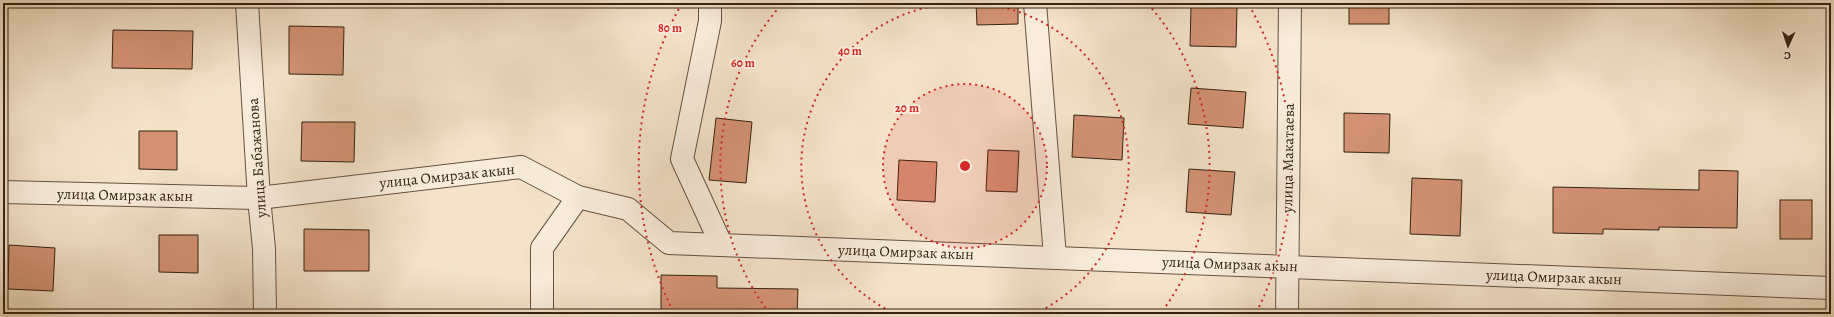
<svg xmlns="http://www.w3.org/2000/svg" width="1834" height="317" font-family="Alegreya,serif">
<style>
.building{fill:#d49275;stroke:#352212}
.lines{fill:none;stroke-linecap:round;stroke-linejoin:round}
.street-casing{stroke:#655240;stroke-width:24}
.street{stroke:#f8eddc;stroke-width:22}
.ring{fill:none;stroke:#d62828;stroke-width:2;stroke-dasharray:2 4}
.labels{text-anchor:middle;stroke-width:4;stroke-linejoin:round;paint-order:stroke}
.street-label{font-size:15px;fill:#352212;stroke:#f8eddc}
.centre{fill:#d62828;stroke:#f8eddc;stroke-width:2}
.ring-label{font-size:12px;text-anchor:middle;font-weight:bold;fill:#d62828;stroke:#f8eddc;stroke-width:4;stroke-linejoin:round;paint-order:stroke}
</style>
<rect width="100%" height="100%" fill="#f4e3c9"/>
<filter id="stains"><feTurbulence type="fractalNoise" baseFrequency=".005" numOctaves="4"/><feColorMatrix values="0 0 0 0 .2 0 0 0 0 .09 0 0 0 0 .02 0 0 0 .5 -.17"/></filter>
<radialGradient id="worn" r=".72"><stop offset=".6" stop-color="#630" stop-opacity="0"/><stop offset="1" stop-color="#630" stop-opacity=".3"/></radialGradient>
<g class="building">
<path d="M 976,3 L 1018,3 L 1018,24 L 977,25 Z"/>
<rect x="1349" y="3" width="40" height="21"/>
<path d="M 1191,6 L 1237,7 L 1236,47 L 1190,46 Z"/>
<path d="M 289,26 L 344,27 L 343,75 L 289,74 Z"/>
<path d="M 113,30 L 193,31 L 192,69 L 112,68 Z"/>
<path d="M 1191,88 L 1246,92 L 1243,128 L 1188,124 Z"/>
<path d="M 1344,113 L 1390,114 L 1389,153 L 1344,152 Z"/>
<path d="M 1074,115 L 1124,118 L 1122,160 L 1072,157 Z"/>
<path d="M 716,118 L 752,122 L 746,183 L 709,180 Z"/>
<path d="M 302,122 L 355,122 L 354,162 L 301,161 Z"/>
<path d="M 139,131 L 177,131 L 177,170 L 139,169 Z"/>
<path d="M 988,150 L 1019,151 L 1017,192 L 986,191 Z"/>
<path d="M 899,160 L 937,162 L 935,202 L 897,200 Z"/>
<path d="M 1189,169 L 1235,172 L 1231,215 L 1186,212 Z"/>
<path d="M 1699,170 L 1738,171 L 1737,228 L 1659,227 L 1659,230 L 1603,229 L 1603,234 L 1553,233 L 1553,187 L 1699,190 Z"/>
<path d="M 1412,178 L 1462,180 L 1460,236 L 1410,234 Z"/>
<rect x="1780" y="200" width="32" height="39"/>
<path d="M 304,229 L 369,230 L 369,271 L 304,271 Z"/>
<path d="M 159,235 L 198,235 L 198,273 L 159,272 Z"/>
<path d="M 9,245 L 55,248 L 53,291 L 8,289 Z"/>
<path d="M 661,275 L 717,276 L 717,288 L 798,289 L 797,314 L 661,314 Z"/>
</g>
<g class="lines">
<g class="street-casing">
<g id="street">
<path d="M 247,3 L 259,198 L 264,249 L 265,314"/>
<path d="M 710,3 L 710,21 L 682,159 L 721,244"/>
<path d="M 1035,3 L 1055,257"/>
<path d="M 3,192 L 259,198 L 521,167 L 578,197 L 628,209 L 669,243 L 1831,288"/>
<path d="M 542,314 L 542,248 L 578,197"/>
<path d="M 1287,314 L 1290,3"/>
</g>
</g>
<use href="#street" class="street"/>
</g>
<circle cx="965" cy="166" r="82" fill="#d62828" fill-opacity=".12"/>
<g class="ring">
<circle cx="965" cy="166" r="82"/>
<path d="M896 314A163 163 0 0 1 964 3M966 3A163 163 0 0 1 1034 314"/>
<path d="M769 313A245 245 0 0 1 782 4M1148 4A245 245 0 0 1 1161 313"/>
<path d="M673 311A326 326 0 0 1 681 5M1249 5A326 326 0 0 1 1257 311"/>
</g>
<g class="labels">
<g class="street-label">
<text transform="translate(257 158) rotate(-94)" y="5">улица Бабажанова</text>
<text transform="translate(1288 158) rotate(-89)" y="5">улица Макатаева</text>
<text transform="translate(447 176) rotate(-6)" y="5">улица Омирзак акын</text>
<text transform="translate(125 195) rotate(1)" y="5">улица Омирзак акын</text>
<text transform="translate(906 252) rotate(2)" y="5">улица Омирзак акын</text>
<text transform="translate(1230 264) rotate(2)" y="5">улица Омирзак акын</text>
<text transform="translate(1554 277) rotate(2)" y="5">улица Омирзак акын</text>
</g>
</g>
<circle cx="965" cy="166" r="6" class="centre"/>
<g class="ring-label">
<text x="670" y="32">80 m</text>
<text x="850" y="55">40 m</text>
<text x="743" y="67">60 m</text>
<text x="907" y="112">20 m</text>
</g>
<rect width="1834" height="317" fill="none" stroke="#f4e3c9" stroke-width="16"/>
<rect x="4" y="4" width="1826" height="309" fill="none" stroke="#352212" stroke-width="2"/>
<rect x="8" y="8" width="1818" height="301" fill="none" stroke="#352212"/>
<g transform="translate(1788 46) rotate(183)" stroke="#f8eddc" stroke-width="3" paint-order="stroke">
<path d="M0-3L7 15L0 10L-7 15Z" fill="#352212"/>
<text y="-6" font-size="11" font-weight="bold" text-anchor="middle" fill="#352212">С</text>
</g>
<rect width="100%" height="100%" filter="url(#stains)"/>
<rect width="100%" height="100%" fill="url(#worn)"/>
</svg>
